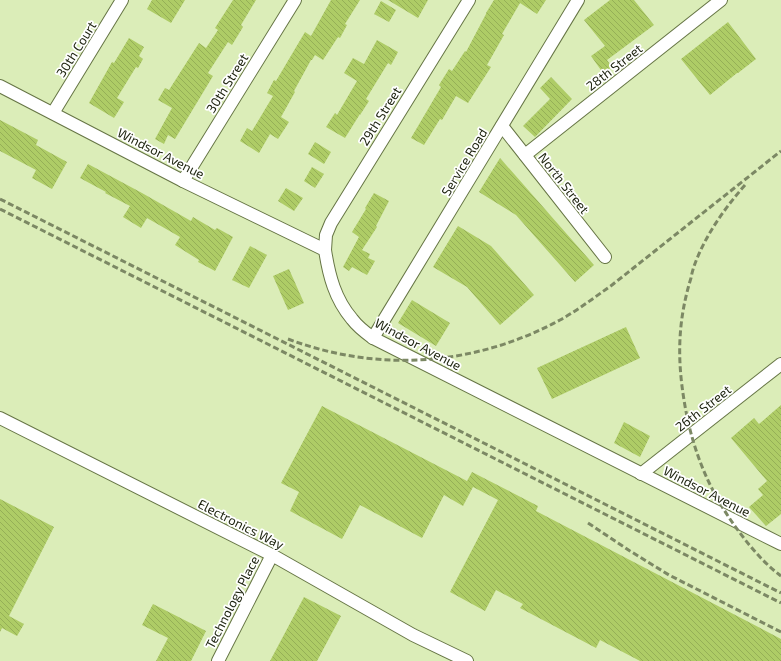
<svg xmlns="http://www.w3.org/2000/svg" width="781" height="661" font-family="'Exo 2',sans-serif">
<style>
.building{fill:url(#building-back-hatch)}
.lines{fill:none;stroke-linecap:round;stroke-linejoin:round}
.street-casing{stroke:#667545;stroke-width:14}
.street{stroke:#fff;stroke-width:12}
.rail{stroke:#7c8864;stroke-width:3;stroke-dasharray:6 3;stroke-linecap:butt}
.labels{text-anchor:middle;stroke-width:3.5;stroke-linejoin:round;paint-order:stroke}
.street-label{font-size:13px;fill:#202612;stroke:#fff}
</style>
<defs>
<pattern id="building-back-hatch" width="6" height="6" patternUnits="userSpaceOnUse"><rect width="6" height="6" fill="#aecc66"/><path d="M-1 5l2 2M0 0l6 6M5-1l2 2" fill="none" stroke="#95af57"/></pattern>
</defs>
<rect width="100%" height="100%" fill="#dbedb8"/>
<g class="building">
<path d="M 152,0 L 185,0 L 171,23 L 147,9 Z"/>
<path d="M 233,0 L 256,0 L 241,25 L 243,27 L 232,45 L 228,42 L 208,73 L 213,76 L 175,139 L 168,135 L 164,144 L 155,139 L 172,108 L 158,100 L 165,88 L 169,90 L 199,43 L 206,48 L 218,30 L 215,28 Z"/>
<path d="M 331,0 L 360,0 L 345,24 L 347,25 L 340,38 L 338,37 L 323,60 L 315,55 L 312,60 L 311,60 L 294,91 L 295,92 L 281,117 L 289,122 L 278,139 L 270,134 L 259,153 L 240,141 L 247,128 L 252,131 L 273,96 L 267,93 L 274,80 L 276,81 L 305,32 L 311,36 Z"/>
<path d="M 388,0 L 428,0 L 418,18 Z"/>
<path d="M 494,0 L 546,0 L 537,14 L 520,3 L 502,34 L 504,35 L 487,65 L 491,67 L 468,103 L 456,96 L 442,120 L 440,119 L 424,145 L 411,138 L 441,87 L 439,85 L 449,69 L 452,71 L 465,51 L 466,52 L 486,14 L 486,13 Z"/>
<path d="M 610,0 L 634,0 L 654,25 L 607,60 L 612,67 L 603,73 L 591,56 L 605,46 L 584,20 Z"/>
<path d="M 381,1 L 396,10 L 389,22 L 374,14 Z"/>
<path d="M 728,22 L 756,59 L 738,73 L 737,73 L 710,95 L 681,59 Z"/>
<path d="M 129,38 L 144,47 L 139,56 L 143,59 L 138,68 L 136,67 L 117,98 L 124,102 L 114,118 L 89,103 L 112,62 L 114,63 Z"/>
<path d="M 377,40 L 398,52 L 391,65 L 388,63 L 366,99 L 369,101 L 360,115 L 360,114 L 345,138 L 326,127 L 335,113 L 337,115 L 357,81 L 344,73 L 353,58 L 364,64 Z"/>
<path d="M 551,77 L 572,99 L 535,137 L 523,126 L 550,99 L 540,88 Z"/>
<path d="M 0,120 L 38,140 L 36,145 L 67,162 L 52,189 L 32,178 L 36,170 L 0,151 Z"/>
<path d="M 315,142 L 331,152 L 324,164 L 308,154 Z"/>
<path d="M 500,158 L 594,265 L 575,282 L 516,215 L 479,192 Z"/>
<path d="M 88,164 L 142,193 L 191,221 L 193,217 L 215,230 L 217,228 L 233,237 L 215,271 L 198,262 L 199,260 L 175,245 L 180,237 L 147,218 L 141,228 L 123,217 L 130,206 L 105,193 L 106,192 L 80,178 Z"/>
<path d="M 312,167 L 324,174 L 315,188 L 304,181 Z"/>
<path d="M 286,188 L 303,198 L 294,211 L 278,201 Z"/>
<path d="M 374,193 L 389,201 L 376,226 L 377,227 L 362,250 L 370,254 L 368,258 L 375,261 L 367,275 L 352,267 L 349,271 L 343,267 L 359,237 L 352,232 L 366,209 L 365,208 Z"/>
<path d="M 458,226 L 491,246 L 534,295 L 500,325 L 467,287 L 433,267 Z"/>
<path d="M 250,246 L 267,255 L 249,288 L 232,280 Z"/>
<path d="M 289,269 L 304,303 L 288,310 L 273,276 Z"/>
<path d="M 412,300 L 450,323 L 436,346 L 398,323 Z"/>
<path d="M 626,327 L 640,358 L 552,399 L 537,368 Z"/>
<path d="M 781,405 L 781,514 L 766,526 L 749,507 L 763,495 L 758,489 L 767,481 L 731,438 L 754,418 L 759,424 Z"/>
<path d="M 322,406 L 467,481 L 472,472 L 538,506 L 536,511 L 781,639 L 781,661 L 640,661 L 600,640 L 596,648 L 520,608 L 523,604 L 496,590 L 485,611 L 450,592 L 498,500 L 473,487 L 463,506 L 444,495 L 422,538 L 360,505 L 342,539 L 290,511 L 299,492 L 281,483 Z"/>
<path d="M 624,422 L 650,436 L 640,457 L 614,443 Z"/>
<path d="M 0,499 L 54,527 L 9,616 L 24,624 L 17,636 L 2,628 L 0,632 Z"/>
<path d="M 304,597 L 341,616 L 317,661 L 270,661 Z"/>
<path d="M 153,604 L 206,631 L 191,661 L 156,661 L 168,638 L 142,625 Z"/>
</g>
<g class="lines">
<g class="street-casing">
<g id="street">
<path d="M 0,86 L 183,181 L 325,250 C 329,276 335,299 352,319 C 358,327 366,333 373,338 L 781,544"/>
<path d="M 53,113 L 122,0"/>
<path d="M 502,126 L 605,257"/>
<path d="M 525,155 L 721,0"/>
<path d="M 183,181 L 295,0"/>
<path d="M 325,250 L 326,235 L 331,223 L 469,0"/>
<path d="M 373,338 L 578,0"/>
<path d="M 0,418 L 272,555 L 413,635 L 467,661"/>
<path d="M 641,474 L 781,364"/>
<path d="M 218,661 L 272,555"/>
</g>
</g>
<use href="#street" class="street"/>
<g class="rail">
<path d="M 745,185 C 725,208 707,233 696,261 C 694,266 692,272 691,278 C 678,320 677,357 684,400 C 692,450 709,492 740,533 C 752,549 765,564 781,576"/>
<path d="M 0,199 L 781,593"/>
<path d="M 0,209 L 781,603"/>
<path d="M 288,339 C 378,373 475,366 560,320 C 578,310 595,297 612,285 L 781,151"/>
<path d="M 588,523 L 630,551 L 669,575 L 781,632"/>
</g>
</g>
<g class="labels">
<g class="street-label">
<text transform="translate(76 49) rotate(-58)" y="5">30th Court</text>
<text transform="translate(614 67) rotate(-38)" y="5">28th Street</text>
<text transform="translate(227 83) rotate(-58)" y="5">30th Street</text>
<text transform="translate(380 116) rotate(-58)" y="5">29th Street</text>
<text transform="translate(161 153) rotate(27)" y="5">Windsor Avenue</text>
<text transform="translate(464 162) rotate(-59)" y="5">Service Road</text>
<text transform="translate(564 183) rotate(52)" y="5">North Street</text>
<text transform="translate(418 344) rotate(28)" y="5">Windsor Avenue</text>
<text transform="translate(703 408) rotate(-38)" y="5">26th Street</text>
<text transform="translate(707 491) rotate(27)" y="5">Windsor Avenue</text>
<text transform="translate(241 524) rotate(27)" y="5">Electronics Way</text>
<text transform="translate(232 602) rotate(-63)" y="5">Technology Place</text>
</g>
</g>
</svg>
